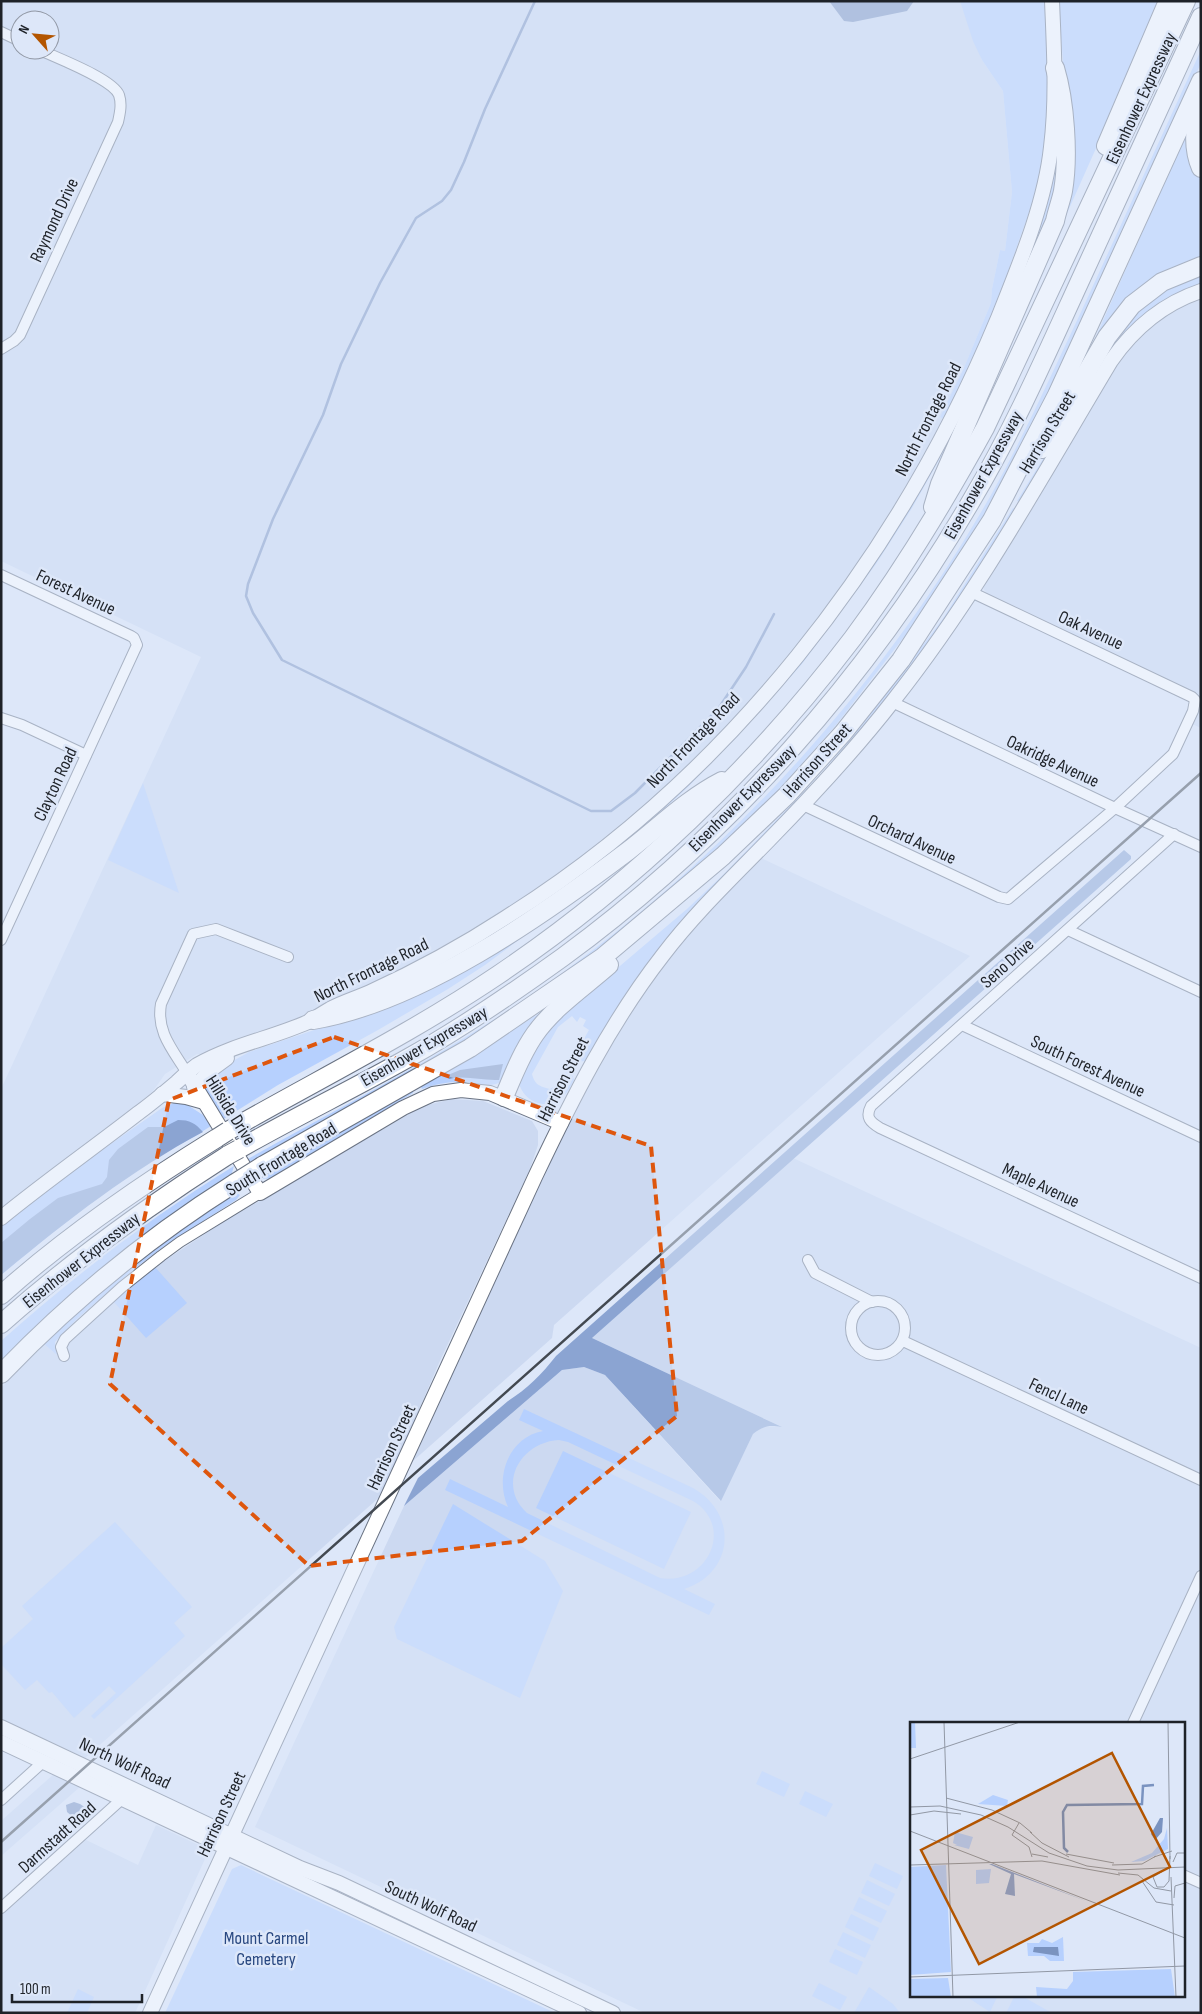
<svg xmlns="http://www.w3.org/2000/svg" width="1202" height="2014" font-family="'Sofia Sans Condensed',sans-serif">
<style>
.built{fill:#ccd9f1;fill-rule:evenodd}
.green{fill:#b6d0fe;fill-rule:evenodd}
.forest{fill:#8ba4d2}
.water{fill:#7a93c0}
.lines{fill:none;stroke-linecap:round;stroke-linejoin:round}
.stream{stroke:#7a93c0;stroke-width:2.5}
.street-casing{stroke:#6a7383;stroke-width:12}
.secondary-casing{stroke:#6a7383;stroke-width:16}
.highway-casing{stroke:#6a7383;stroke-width:20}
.street{stroke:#fff;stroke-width:10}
.secondary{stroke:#fff;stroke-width:14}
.highway{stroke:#fff;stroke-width:18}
.rail{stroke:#434951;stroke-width:2.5}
.highway-bridge-casing{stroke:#6a7383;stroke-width:20;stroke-linecap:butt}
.highway-bridge{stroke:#fff;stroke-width:18}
.marked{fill:none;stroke:#de560d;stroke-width:4;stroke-dasharray:10 6;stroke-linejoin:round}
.labels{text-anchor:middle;stroke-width:5;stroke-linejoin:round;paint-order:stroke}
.street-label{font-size:18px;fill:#1e2228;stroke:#dde7f9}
.park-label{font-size:18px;fill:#294881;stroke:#dde7f9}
.inset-river{fill:none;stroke:#7a93c0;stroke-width:2.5}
.inset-road{fill:none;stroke:#9198a5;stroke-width:1}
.view{fill:#b35500;fill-opacity:0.15;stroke:#b35500;stroke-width:2.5}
.inset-edge{fill:none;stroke:#1e2228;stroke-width:2.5}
</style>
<rect width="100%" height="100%" fill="#dde7f9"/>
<g class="built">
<path d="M 1,1 L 960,1 L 982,60 L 1003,91 L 1012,192 L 1005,251 L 1000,250 L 992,289 L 991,303 L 963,370 L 940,417 L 945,420 L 932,444 L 869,548 L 819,618 L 772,676 L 731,722 L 651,802 L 535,895 L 415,967 L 295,1020 L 204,1055 L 197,1054 L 165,1074 L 153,1091 L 123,1118 L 1,1212 L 1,1089 L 201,657 L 1,561 ZM 20,20 L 50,20 L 50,50 L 20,50 Z"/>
<path d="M 1201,297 L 1201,728 L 1192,724 L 1194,693 L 1188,689 L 991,597 L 984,590 L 983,586 L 1120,356 L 1131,342 L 1170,310 Z"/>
<path d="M 759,857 L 970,956 L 554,1325 L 552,1338 L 405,1468 L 578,1097 L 607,1044 L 677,942 Z"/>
<path d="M 452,1099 L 483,1101 L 532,1121 L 538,1131 L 538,1145 L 530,1169 L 439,1363 L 383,1494 L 85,1758 L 1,1719 L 1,1388 L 44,1344 L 57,1355 L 85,1327 L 155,1267 L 220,1224 L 423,1106 Z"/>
<path d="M 793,1158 L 1201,1348 L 1201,2013 L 645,2013 L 255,1827 L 404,1506 L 562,1370 L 584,1367 L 605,1375 L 720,1501 L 753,1434 L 762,1427 L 780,1426 L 592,1338 ZM 911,1723 L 1183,1723 L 1183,1995 L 911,1995 Z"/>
<path d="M 54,1774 L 81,1786 L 1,1856 L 1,1821 Z"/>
<path d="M 156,1825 L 209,1850 L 135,2013 L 1,2013 L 1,1914 L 84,1839 L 138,1865 Z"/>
</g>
<g class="green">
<path d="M 960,1 L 1045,1 L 1050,69 L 1045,156 L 1036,193 L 993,314 L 945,420 L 940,417 L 963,370 L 991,303 L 992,289 L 1000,250 L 1005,251 L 1012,192 L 1003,91 L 982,60 L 973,41 Z"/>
<path d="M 1058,1 L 1159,1 L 1151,25 L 1006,350 L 1058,228 L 1069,132 Z"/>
<path d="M 1201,50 L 1201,63 L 1048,396 L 984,517 L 925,610 L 836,725 L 774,795 L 717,852 L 588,959 L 468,1040 L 255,1162 L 246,1160 C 354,1099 465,1045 565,971 C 738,845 885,681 991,495 C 1024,436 1052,373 1081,312 C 1121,225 1161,137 1201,50 Z"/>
<path d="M 1187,132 L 1195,172 L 1201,180 L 1201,260 L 1179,268 L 1085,361 Z"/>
<path d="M 1059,143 L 1055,203 L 956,430 L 912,508 L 876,564 L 802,664 L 735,739 L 689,786 L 634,837 L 578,877 L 633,833 L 667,802 L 761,706 L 946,441 Z"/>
<path d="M 1201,273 L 1201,285 L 1139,319 L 1118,341 L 1020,502 L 1017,501 L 1057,436 L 1112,338 L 1154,295 Z"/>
<path d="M 1013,508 L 1016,510 L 956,605 L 904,677 L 849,746 L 628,992 L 585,1061 L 576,1062 L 572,1060 L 589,1030 L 583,1026 L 586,1020 L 580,1017 L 577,1022 L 572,1016 L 558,1027 L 532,1074 C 535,1085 539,1086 550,1089 L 560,1083 L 566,1071 L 572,1074 L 574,1080 C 571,1086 568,1092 563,1097 C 545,1113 520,1100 518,1078 L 547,1028 L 687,909 L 724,874 L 821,774 L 863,724 L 942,620 Z"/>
<path d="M 143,783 L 179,893 L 108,860 Z"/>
<path d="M 532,930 L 485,965 L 448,989 L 378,1030 L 278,1085 L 222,1120 L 203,1086 L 231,1062 L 249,1052 L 338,1022 Z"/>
<path d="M 548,1008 L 501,1082 C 490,1088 478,1083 466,1082 C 451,1081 436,1084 422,1089 L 421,1087 Z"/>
<path d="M 413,1091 L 413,1093 L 272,1178 L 264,1179 L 262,1177 Z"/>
<path d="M 179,1101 L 186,1102 L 186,1104 L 203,1115 L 211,1126 C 190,1140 166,1151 145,1165 C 94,1198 47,1237 1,1275 L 1,1226 L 78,1167 L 162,1108 Z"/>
<path d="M 234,1166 L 231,1176 L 1,1364 L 1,1341 C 74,1276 151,1217 234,1166 Z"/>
<path d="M 240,1189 L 238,1194 L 240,1195 L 236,1200 L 163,1247 L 134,1269 L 77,1319 L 55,1342 L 57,1355 L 44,1344 C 108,1284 168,1237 240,1189 Z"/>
<path d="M 155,1267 L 187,1303 L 146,1338 L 114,1302 Z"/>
<path d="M 524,1409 L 693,1488 C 738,1513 735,1573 684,1589 L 715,1604 L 709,1615 L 445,1490 L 450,1479 L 508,1507 C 494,1477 509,1437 543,1431 L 519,1420 ZM 559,1440 L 568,1442 L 693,1501 C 735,1526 708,1586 660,1578 L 527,1513 C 496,1484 521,1442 559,1440 Z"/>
<path d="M 563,1451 L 691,1512 L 664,1569 L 536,1508 Z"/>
<path d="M 453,1504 L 545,1561 L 563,1591 L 520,1698 L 397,1639 L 394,1627 Z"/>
<path d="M 115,1522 L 192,1607 L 174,1623 L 185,1636 L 94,1719 L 91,1716 L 116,1693 L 109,1686 L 74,1718 L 52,1692 L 49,1693 L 37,1680 L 25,1690 L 1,1664 L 1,1648 L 33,1619 L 22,1606 Z"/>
<path d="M 762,1771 L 790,1784 L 784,1797 L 756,1784 Z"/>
<path d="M 805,1791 L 833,1804 L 826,1817 L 799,1804 Z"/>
<path d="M 875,1863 L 903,1876 L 897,1889 L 869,1876 Z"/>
<path d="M 241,1865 L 555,2013 L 165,2013 L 232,1869 Z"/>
<path d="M 867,1880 L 895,1894 L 889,1906 L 861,1893 Z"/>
<path d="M 859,1897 L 887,1911 L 881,1923 L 853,1910 Z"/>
<path d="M 851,1914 L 879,1928 L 873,1941 L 845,1927 Z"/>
<path d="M 843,1932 L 871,1945 L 865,1958 L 837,1945 Z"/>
<path d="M 835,1949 L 863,1962 L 857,1975 L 829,1962 Z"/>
<path d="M 819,1983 L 847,1997 L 840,2010 L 812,1996 Z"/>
<path d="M 869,1987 L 893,2004 L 900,2013 L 854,2013 Z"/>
<path d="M 78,1989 L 94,1997 L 87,2013 L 67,2013 Z"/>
<path d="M 964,1995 L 998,1995 L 990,2012 Z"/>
<path d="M 1015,1995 L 1020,1995 L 1052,2013 L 1006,2013 Z"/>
</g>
<g class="forest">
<path d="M 1124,850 L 1131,856 L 1131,859 L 592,1338 L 782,1427 C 769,1425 763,1426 753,1434 L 721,1501 L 605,1375 L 584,1367 L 562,1370 L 404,1506 L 418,1478 L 508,1401 C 527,1389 542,1374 556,1356 Z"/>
<path d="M 178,1120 C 190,1120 195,1123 203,1132 C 130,1171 65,1222 1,1275 L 1,1243 L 30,1219 L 58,1198 L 102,1184 L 107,1177 L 109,1160 L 118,1149 L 148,1127 L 164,1127 Z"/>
</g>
<g class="water">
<path d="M 829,1 L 914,1 L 907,11 L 853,22 L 844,21 Z"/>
<path d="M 503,1064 L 499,1080 C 482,1081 466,1075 449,1079 L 448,1075 L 460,1070 Z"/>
<path d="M 74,1802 L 80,1804 L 86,1808 L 83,1817 L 73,1817 L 67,1812 L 66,1805 Z"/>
</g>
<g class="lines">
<path class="stream" d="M 535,1 L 485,109 L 464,162 L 451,190 L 442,201 L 416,218 L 380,283 L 341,364 L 323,415 L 273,519 L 248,584 L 246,596 L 253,613 L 282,660 L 591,811 L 611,811 L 635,793 L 718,709 L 746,667 L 774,614"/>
<g class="street-casing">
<g id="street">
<path d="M 1,32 L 20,41"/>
<path d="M 1,349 L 14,341 L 20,335 L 118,122 C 120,113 122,104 119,95 C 113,79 57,58 40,50"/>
<path d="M 1,575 L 131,636 L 134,638 L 137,645 L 1,940"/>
<path d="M 892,702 L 1115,808 L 1201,847"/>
<path d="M 1,718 L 22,725 L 86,755"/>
<path d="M 803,805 L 999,897 L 1008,899 L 1115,808 L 1173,754 L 1193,711 L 1195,700 L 1192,697 L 971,592"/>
<path d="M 1174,834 L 871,1106 C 865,1117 870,1122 880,1128 L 1201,1278"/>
<path d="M 1068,930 L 1201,992"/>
<path d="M 962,1025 L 1201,1137"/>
<path d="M 187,1073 C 173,1050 156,1032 161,1004 L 193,934 L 216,929 L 288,957"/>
<path d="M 808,1260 L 815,1273 L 872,1302"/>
<circle cx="878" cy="1328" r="27"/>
<path d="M 903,1341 L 1201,1480"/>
<path d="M 64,1356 L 61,1347 L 65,1339 L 122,1287 L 161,1256 L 180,1242 L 260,1193"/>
<path d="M 1133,1723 L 1201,1576"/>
<path d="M 1,1800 L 43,1762"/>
<path d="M 1183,1875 L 1201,1883"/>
<path d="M 1,1908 L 123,1798 L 125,1794"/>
</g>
</g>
<g class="secondary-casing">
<g id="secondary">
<path d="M 187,1073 L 260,1193 L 403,1108 L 433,1094 L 461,1090 L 490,1093 L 561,1123"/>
<path d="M 194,1087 L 212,1069 L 227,1058"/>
<path d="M 162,1094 L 186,1097 L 204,1102"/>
<path d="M 1,1218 C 45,1182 92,1149 137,1114 C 151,1104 164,1093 177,1082 C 183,1076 190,1070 197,1065 C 232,1045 272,1038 308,1022 C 316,1018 323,1013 330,1009 C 343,1002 357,998 370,992 C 416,971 462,946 505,918 C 727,779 898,559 998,318 C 1019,265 1045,204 1051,147 C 1057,99 1054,50 1052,1"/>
<path d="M 1,1727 L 300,1868 L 339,1883 L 613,2013"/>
<path d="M 1,1742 L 579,2013"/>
<path d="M 150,2013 L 535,1177 C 572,1099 610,1023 663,955 C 695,913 733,877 769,840 C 813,795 855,750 893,701 C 977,595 1042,476 1111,361 C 1134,328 1162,304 1201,291"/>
</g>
</g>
<g class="highway-casing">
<g id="highway">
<path d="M 1201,104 C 1194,126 1192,147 1201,168"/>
<path d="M 1106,146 L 1168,1"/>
<path d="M 1042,449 L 1107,337 L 1132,305 L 1162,282 L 1201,266"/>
<path d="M 933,507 L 940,484 L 1055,221 C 1057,211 1061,201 1063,191 C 1069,156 1065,101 1055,68"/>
<path d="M 313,1020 C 420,1002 542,916 628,851 C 659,827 687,799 722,781"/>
<path d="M 504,1097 C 513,1076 521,1054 535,1034 C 554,1007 584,987 609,965"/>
<path d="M 228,1131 C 319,1079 412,1033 498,975 C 633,884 755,767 853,638 C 902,572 945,501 985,428 L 1186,1"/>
<path d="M 239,1149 C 295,1117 353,1089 408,1058 C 462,1028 513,993 563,957 C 729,835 871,675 974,496 C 1014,428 1046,355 1079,283 C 1120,194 1160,106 1201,17"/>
<path d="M 262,1166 L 470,1048 L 603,957 L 723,856 L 787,795 L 843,733 L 901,660 L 992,520 L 1057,395 L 1201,81"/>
<path d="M 1,1295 C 68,1235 141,1185 217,1138"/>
<path d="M 1,1324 C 72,1261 148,1206 228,1155"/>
<path d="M 1,1374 C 71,1301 149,1237 235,1183"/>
</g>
</g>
<use href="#street" class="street"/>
<use href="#secondary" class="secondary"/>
<use href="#highway" class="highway"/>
<path class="rail" d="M 1,1842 L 1201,773"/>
<g class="highway-bridge-casing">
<g id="highway-bridge">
<path d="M 217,1138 L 228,1131"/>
<path d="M 228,1155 L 239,1149"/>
<path d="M 235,1183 L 262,1166"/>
</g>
</g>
<use href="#highway-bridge" class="highway-bridge"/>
</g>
<path d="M0 0H1202V2014H0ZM 334,1037 L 651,1146 L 677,1416 L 522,1541 L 309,1566 L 110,1384 L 169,1100 Z" fill="#dde7f9" fill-opacity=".55" fill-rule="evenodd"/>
<path class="marked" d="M 334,1037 L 651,1146 L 677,1416 L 522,1541 L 309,1566 L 110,1384 L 169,1100 Z"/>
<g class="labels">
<g class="street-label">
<text transform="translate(1141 98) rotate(-65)" y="6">Eisenhower Expressway</text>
<text transform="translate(54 220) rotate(-65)" y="6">Raymond Drive</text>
<text transform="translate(928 419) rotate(-63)" y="6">North Frontage Road</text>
<text transform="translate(1047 432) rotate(-59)" y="6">Harrison Street</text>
<text transform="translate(983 475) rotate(-61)" y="6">Eisenhower Expressway</text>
<text transform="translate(76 592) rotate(25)" y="6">Forest Avenue</text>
<text transform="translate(1091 630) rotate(25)" y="6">Oak Avenue</text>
<text transform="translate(693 740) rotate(-46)" y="6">North Frontage Road</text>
<text transform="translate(817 760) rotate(-48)" y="6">Harrison Street</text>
<text transform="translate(1053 761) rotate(25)" y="6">Oakridge Avenue</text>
<text transform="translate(55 784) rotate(-65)" y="6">Clayton Road</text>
<text transform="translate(742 798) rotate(-45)" y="6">Eisenhower Expressway</text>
<text transform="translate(912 839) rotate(25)" y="6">Orchard Avenue</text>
<text transform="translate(1007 963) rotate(-42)" y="6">Seno Drive</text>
<text transform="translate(371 970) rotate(-26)" y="6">North Frontage Road</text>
<text transform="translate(424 1046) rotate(-30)" y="6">Eisenhower Expressway</text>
<text transform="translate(1088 1066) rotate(25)" y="6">South Forest Avenue</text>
<text transform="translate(563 1079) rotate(-63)" y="6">Harrison Street</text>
<text transform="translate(231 1110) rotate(58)" y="6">Hillside Drive</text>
<text transform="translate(281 1159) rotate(-31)" y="6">South Frontage Road</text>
<text transform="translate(1041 1185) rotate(25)" y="6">Maple Avenue</text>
<text transform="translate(81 1260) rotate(-38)" y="6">Eisenhower Expressway</text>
<text transform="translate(1059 1396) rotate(25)" y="6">Fencl Lane</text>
<text transform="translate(391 1447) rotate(-65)" y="6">Harrison Street</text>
<text transform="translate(125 1763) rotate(25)" y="6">North Wolf Road</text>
<text transform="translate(221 1814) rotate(-65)" y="6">Harrison Street</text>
<text transform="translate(57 1837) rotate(-42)" y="6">Darmstadt Road</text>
<text transform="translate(431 1906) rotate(25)" y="6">South Wolf Road</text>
</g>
<g class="park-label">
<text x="266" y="1944">Mount Carmel<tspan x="266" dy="21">Cemetery</tspan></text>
</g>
</g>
<g transform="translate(910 1722)">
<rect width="275" height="275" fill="#dde7f9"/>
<path d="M 0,0 L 5,0 L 6,26 L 0,26 ZM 83,73 L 98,78 L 97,84 L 68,82 ZM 257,106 L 258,127 L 234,139 L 221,140 L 242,131 L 254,117 ZM 45,110 L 63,115 L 59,127 L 44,123 L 47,123 L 43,121 ZM 36,143 L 41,250 L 0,253 L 0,145 ZM 81,147 L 79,161 L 66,162 L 66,148 ZM 153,215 L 154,239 L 140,239 L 134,234 L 118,234 L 117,221 L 129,221 L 132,217 L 142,221 ZM 261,247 L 265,275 L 127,275 L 126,265 L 157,267 L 163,259 L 163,250 ZM 38,256 L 41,275 L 0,275 L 0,257 Z" fill="#b6d0fe"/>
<path d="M 79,142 L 82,142 L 176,179 L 104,152 L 105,174 L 95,172 L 101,152 Z" fill="#8ba4d2"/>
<path d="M 250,96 L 253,96 L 252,110 L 245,118 L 241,112 ZM 124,225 L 148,225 L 149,234 L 123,230 Z" fill="#7a93c0"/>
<path class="inset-river" d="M 158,130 L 154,126 L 153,90 L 157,83 L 232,82 L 233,64 L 244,63"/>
<path class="inset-road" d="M 34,0 L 43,275M 258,0 L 260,137M 0,37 L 110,0M 36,76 L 82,88 L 110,101 L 122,111M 0,85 L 30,84 L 71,93 L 98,105 L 139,131 L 177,144 L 208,148 L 275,145M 0,93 L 24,89 L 51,92M 109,101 L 102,113 L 119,125 L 122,135M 0,109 L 275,216M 120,110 L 132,121 L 159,135M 122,132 L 138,135M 156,132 L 204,141M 244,135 L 262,129M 263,140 L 267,131 L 275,131M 0,143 L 132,139 L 210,153M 202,143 L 232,142 L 246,134M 253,149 L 243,155 L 247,165 L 254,165 L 259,159 L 260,134M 208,151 L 228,153 L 244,166 L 261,169M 261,155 L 266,275M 232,159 L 246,180 L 264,183M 264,176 L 265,164 L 275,161M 0,255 L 275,244"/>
<path class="view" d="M 202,31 L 260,145 L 69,242 L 11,128 Z"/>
<rect width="275" height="275" class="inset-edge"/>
</g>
<rect width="1202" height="2014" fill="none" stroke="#1e2228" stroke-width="5"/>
<g transform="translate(35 35) rotate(297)"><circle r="24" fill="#dde7f9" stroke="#9198a5"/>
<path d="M0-4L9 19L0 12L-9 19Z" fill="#b35500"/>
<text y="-8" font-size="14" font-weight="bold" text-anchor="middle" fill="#1e2228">N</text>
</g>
<path d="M12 1994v8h130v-8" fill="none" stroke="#1e2228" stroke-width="2.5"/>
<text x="20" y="1994" font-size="15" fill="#1e2228" stroke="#dde7f9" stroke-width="4" paint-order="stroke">100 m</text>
</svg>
